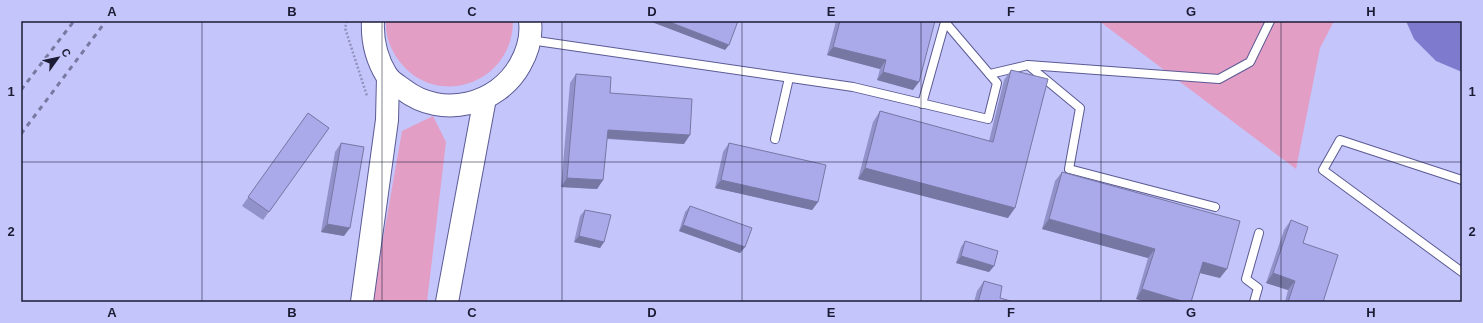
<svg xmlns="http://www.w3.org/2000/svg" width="1483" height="323" font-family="Arial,sans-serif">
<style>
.green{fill:#e39ec6}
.water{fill:#7e7bce}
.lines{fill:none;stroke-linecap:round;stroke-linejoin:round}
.lane-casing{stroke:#5b5a94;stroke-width:10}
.secondary-casing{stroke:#5b5a94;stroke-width:24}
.path{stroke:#9192bf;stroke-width:2.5;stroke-dasharray:2 2;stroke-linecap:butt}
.lane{stroke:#fff;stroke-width:8}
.secondary{stroke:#fff;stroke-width:22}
.rail{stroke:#7879a1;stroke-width:3;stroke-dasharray:5 5;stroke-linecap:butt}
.wall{fill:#9292ca}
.shaded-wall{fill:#7777a4}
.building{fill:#aaaaeb;stroke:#7777a4}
.grid{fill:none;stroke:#1c1b34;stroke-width:1;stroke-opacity:0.55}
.neatline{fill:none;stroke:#1c1b34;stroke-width:1.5}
.grid-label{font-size:13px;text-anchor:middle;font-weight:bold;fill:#1c1b34}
</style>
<rect width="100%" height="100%" fill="#c4c6fb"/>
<g class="green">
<path d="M 386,21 L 513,21 C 513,85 433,111 397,58 C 390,48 385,34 386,21 Z"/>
<path d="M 1099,21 L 1334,21 L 1320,48 L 1296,169 Z"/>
<path d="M 433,116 L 446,142 L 427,302 L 372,302 L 402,131 Z"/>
</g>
<path class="water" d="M 1406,21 L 1462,21 L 1462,72 L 1436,61 L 1414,39 Z"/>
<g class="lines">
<g class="lane-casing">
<g id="lane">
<path d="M 530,40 L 853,87 L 988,119 L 997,83 L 945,22 L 922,104"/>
<path d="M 1028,65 L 1219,79 L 1250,62 L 1270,21"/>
<path d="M 990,74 L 1028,65 L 1080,108 L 1069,169 L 1215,207"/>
<path d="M 775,139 L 789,78"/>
<path d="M 1462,180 L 1340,140 L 1323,170 L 1462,272"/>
<path d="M 1254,302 L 1258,288 L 1246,279 L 1259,233"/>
</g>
</g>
<g class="secondary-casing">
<g id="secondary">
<path d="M 373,21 C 372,40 377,60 387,76 C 391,82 399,86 404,90 C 442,119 498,105 520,65 C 528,51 532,37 530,21"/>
<path d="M 362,302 L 387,120 L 388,77"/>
<path d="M 447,302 L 485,98"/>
</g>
</g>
<path class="path" d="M 347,21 L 345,28 L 367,96"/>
<use href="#lane" class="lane"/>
<use href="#secondary" class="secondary"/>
<g class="rail">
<path d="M 21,90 L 74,21"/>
<path d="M 21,134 L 106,21"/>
</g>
</g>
<g class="wall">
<path d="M 836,21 L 935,21 L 913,90 L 877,80 L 880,69 L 827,55 Z"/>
<path d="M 1011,70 L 1008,218 L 858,179 L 873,122 L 880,111 L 989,141 L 1004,80 Z"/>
<path d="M 576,74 L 610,93 L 684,144 L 607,139 L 603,180 L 597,189 L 561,187 L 570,83 Z"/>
<path d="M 308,113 L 329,128 L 263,220 L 242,206 Z"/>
<path d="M 341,143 L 344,236 L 321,232 L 335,152 Z"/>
<path d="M 729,143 L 818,202 L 812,210 L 715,188 L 723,152 Z"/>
<path d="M 1062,172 L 1220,278 L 1200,273 L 1191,302 L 1147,302 L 1136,299 L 1148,258 L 1042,229 L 1055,181 Z"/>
<path d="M 690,206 L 745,247 L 740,253 L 679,231 L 685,212 Z"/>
<path d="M 585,210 L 604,242 L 600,248 L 574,242 L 580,216 Z"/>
<path d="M 1291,220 L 1303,243 L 1323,302 L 1285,302 L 1288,290 L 1266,283 L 1284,230 Z"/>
<path d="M 965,241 L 994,266 L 989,272 L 956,263 L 961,247 Z"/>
<path d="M 984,281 L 1000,298 L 1014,302 L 974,302 L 977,291 Z"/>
</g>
<g class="shaded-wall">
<path d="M 649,21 L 667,21 L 729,45 L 725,50 Z"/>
<path d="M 833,47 L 886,60 L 880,69 L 827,55 Z"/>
<path d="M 883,72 L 919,82 L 913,90 L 877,80 Z"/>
<path d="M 608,130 L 690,135 L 684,144 L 602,138 Z"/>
<path d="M 865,168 L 1015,208 L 1008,218 L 858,179 Z"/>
<path d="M 567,178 L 603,180 L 597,189 L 561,187 Z"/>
<path d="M 721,180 L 818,202 L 812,210 L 715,188 Z"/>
<path d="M 1049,219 L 1155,249 L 1148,258 L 1042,229 Z"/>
<path d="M 327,224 L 350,228 L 344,236 L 321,232 Z"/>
<path d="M 683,225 L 745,247 L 740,253 L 679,231 Z"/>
<path d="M 579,236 L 604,242 L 600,248 L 574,242 Z"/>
<path d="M 961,256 L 994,266 L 989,272 L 956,263 Z"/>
<path d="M 1203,262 L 1227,269 L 1220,278 L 1196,272 Z"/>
<path d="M 1273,273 L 1295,281 L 1288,290 L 1266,283 Z"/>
<path d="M 1142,289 L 1185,302 L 1147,302 L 1136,299 Z"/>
</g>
<g class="building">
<path d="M 667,21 L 738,21 L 729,45 Z"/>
<path d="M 840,21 L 935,21 L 919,82 L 883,72 L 886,60 L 833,47 Z"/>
<path d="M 1011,70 L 1048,79 L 1015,208 L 865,168 L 880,111 L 993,142 Z"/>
<path d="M 576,74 L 611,77 L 610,93 L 692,99 L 690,135 L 608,130 L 603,180 L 567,178 Z"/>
<path d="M 308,113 L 329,128 L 269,212 L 248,197 Z"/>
<path d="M 341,143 L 364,147 L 350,228 L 327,224 Z"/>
<path d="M 729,143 L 826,165 L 818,202 L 721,180 Z"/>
<path d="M 1062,172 L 1240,221 L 1227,269 L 1203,262 L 1191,302 L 1185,302 L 1142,289 L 1155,249 L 1049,219 Z"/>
<path d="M 690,206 L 752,228 L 745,247 L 683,225 Z"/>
<path d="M 585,210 L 611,215 L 604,242 L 579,236 Z"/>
<path d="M 1291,220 L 1308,227 L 1303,243 L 1338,255 L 1323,302 L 1288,302 L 1295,281 L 1273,273 Z"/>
<path d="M 965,241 L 998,251 L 994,266 L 961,256 Z"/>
<path d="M 984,281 L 1002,286 L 1000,298 L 1014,302 L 978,302 Z"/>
</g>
<path class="grid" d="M 202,21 L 202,302M 382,21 L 382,302M 562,21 L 562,302M 742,21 L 742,302M 921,21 L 921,302M 1101,21 L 1101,302M 1281,21 L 1281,302M 21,162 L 1462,162"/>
<rect width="1483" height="323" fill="none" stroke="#c4c6fb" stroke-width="44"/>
<g transform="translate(58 58) rotate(57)" stroke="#c4c6fb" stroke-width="3" paint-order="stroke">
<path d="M0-3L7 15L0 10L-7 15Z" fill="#1c1b34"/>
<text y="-6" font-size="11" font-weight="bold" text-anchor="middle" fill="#1c1b34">С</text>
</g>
<rect x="22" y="22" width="1439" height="279" class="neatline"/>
<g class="grid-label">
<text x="112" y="16">A</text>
<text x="292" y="16">B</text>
<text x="472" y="16">C</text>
<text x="652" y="16">D</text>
<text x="831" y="16">E</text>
<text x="1011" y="16">F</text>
<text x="1191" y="16">G</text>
<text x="1371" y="16">H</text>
<text x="11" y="96">1</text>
<text x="1472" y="96">1</text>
<text x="11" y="236">2</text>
<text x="1472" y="236">2</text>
<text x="112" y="317">A</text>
<text x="292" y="317">B</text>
<text x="472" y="317">C</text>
<text x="652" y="317">D</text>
<text x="831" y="317">E</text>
<text x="1011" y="317">F</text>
<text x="1191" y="317">G</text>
<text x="1371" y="317">H</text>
</g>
</svg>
